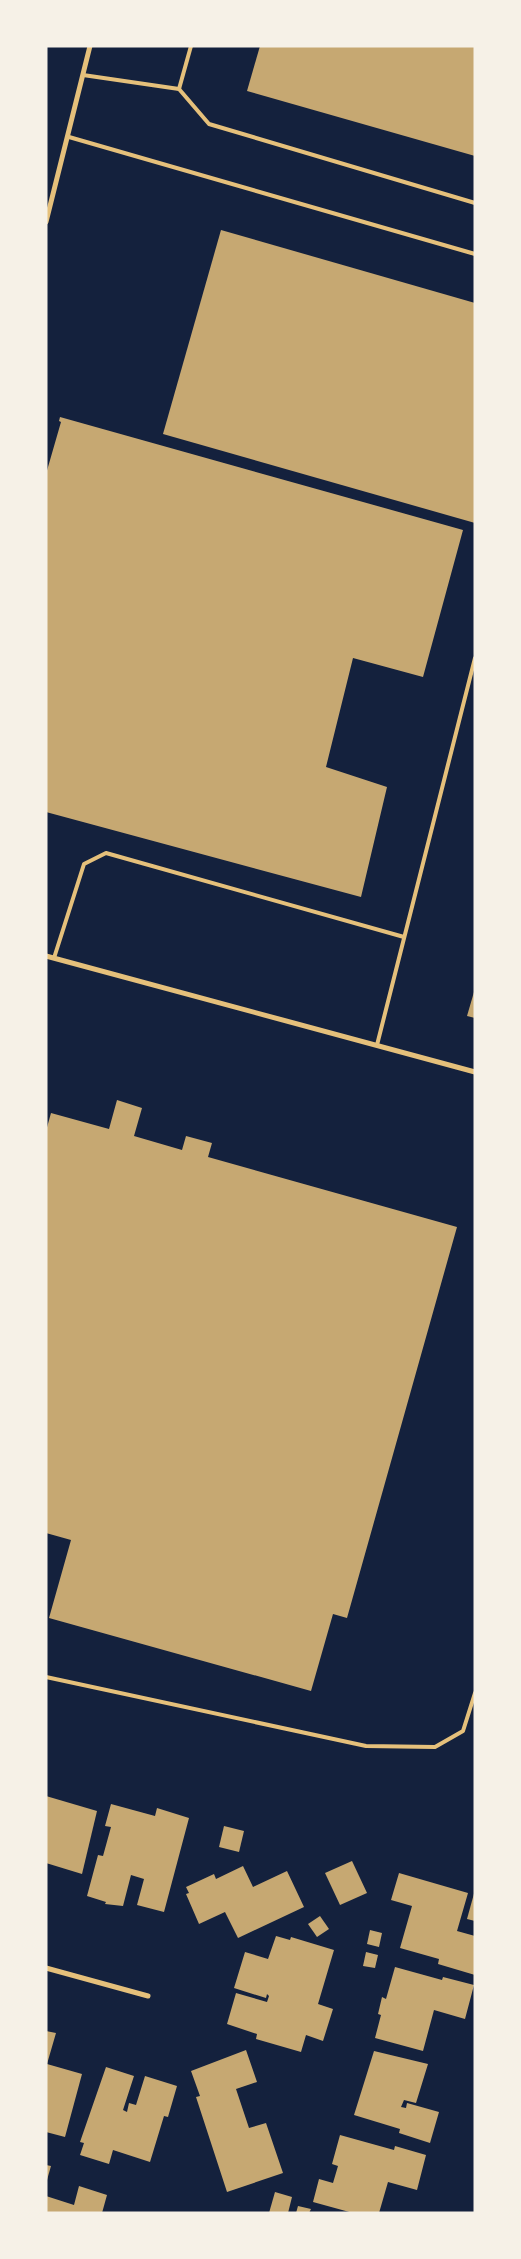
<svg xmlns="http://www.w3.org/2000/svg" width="521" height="2259" font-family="'Zilla Slab',serif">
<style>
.building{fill:#c6a872}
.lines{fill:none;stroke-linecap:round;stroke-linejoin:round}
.service{stroke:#e5c07b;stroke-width:4}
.minor{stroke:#e5c07b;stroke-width:5}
</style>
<rect width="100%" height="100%" fill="#14213d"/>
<g class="building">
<path d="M 260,46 L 475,46 L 475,156 L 247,91 Z"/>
<path d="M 221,230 L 475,303 L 475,523 L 163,434 Z"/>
<path d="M 60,417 L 463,530 L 423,677 L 353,658 L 326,767 L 387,787 L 361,897 L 46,812 L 46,474 L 61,422 L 59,421 Z"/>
<path d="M 474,992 L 475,992 L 475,1018 L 467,1016 Z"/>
<path d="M 117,1100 L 142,1108 L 134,1136 L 182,1150 L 186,1136 L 212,1143 L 208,1157 L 457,1227 L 347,1618 L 333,1614 L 311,1691 L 49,1618 L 71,1540 L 46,1533 L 46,1131 L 51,1113 L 109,1129 Z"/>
<path d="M 46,1796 L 97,1811 L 82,1874 L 46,1863 Z"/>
<path d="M 111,1804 L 155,1816 L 157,1808 L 189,1818 L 164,1912 L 137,1905 L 144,1879 L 131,1875 L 123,1906 L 105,1904 L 106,1902 L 87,1896 L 98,1855 L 103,1856 L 111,1827 L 105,1826 Z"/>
<path d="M 224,1826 L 244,1831 L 239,1852 L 219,1847 Z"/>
<path d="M 352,1861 L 367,1893 L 340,1905 L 325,1873 Z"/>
<path d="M 243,1866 L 253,1887 L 287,1871 L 304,1907 L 238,1938 L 225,1912 L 199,1924 L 186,1894 L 189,1893 L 186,1887 L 214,1874 L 216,1879 Z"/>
<path d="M 399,1873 L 468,1893 L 457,1931 L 475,1936 L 475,1975 L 438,1964 L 439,1959 L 400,1948 L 412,1906 L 391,1900 Z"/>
<path d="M 475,1890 L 475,1921 L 467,1919 Z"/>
<path d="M 320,1916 L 329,1929 L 317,1937 L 308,1924 Z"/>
<path d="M 370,1930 L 382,1933 L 379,1947 L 367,1944 Z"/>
<path d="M 276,1936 L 290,1940 L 291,1937 L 334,1950 L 318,2004 L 333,2009 L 323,2041 L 306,2035 L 301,2052 L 256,2039 L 257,2034 L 227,2024 L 236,1993 L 267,2002 L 269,1996 L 267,1994 L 266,1998 L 234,1988 L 245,1952 L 268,1959 Z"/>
<path d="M 366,1952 L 378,1955 L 375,1968 L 363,1966 Z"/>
<path d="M 395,1967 L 442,1980 L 443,1977 L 474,1985 L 465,2019 L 434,2010 L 423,2051 L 375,2038 L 381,2015 L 378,2014 L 382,1997 L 386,1999 Z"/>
<path d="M 46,2031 L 56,2033 L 47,2064 L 82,2074 L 65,2137 L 46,2132 Z"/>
<path d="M 246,2050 L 257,2082 L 236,2089 L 249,2128 L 266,2123 L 283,2173 L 227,2192 L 196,2097 L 200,2096 L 191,2071 Z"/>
<path d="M 374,2051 L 428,2064 L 416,2103 L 404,2100 L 401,2107 L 406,2108 L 407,2103 L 439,2112 L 430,2143 L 399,2133 L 400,2129 L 354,2115 Z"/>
<path d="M 106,2067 L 134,2076 L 123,2110 L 127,2112 L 129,2103 L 136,2105 L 145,2076 L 177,2086 L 168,2117 L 164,2116 L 150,2162 L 113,2150 L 109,2164 L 80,2155 L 84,2143 L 80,2142 Z"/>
<path d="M 340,2135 L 394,2150 L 395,2146 L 426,2155 L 417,2190 L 388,2182 L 379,2213 L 353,2213 L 313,2202 L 319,2179 L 333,2183 L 338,2166 L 332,2164 Z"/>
<path d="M 46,2165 L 51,2166 L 47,2180 L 46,2180 Z"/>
<path d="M 79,2186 L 107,2195 L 102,2213 L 46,2213 L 46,2196 L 74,2205 Z"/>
<path d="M 275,2192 L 292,2197 L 288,2213 L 269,2213 Z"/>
<path d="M 298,2206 L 311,2209 L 309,2213 L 296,2213 Z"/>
</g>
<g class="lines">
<g class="service">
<path d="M 83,75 L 179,89 L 209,124 L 475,203"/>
<path d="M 179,89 L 191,46"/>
<path d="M 69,137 L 475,254"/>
<path d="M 54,958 L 84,864 L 106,853 L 404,937"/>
<path d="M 377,1045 L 475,658"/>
<path d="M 46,1677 L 366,1746 L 435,1747 L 463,1731 L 475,1693"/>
</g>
<g class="minor">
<path d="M 46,222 L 90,46"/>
<path d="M 46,956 L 475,1072"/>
<path d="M 46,1968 L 148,1996"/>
</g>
</g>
<rect width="521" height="2259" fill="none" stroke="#f6f1e7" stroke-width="95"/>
</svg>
